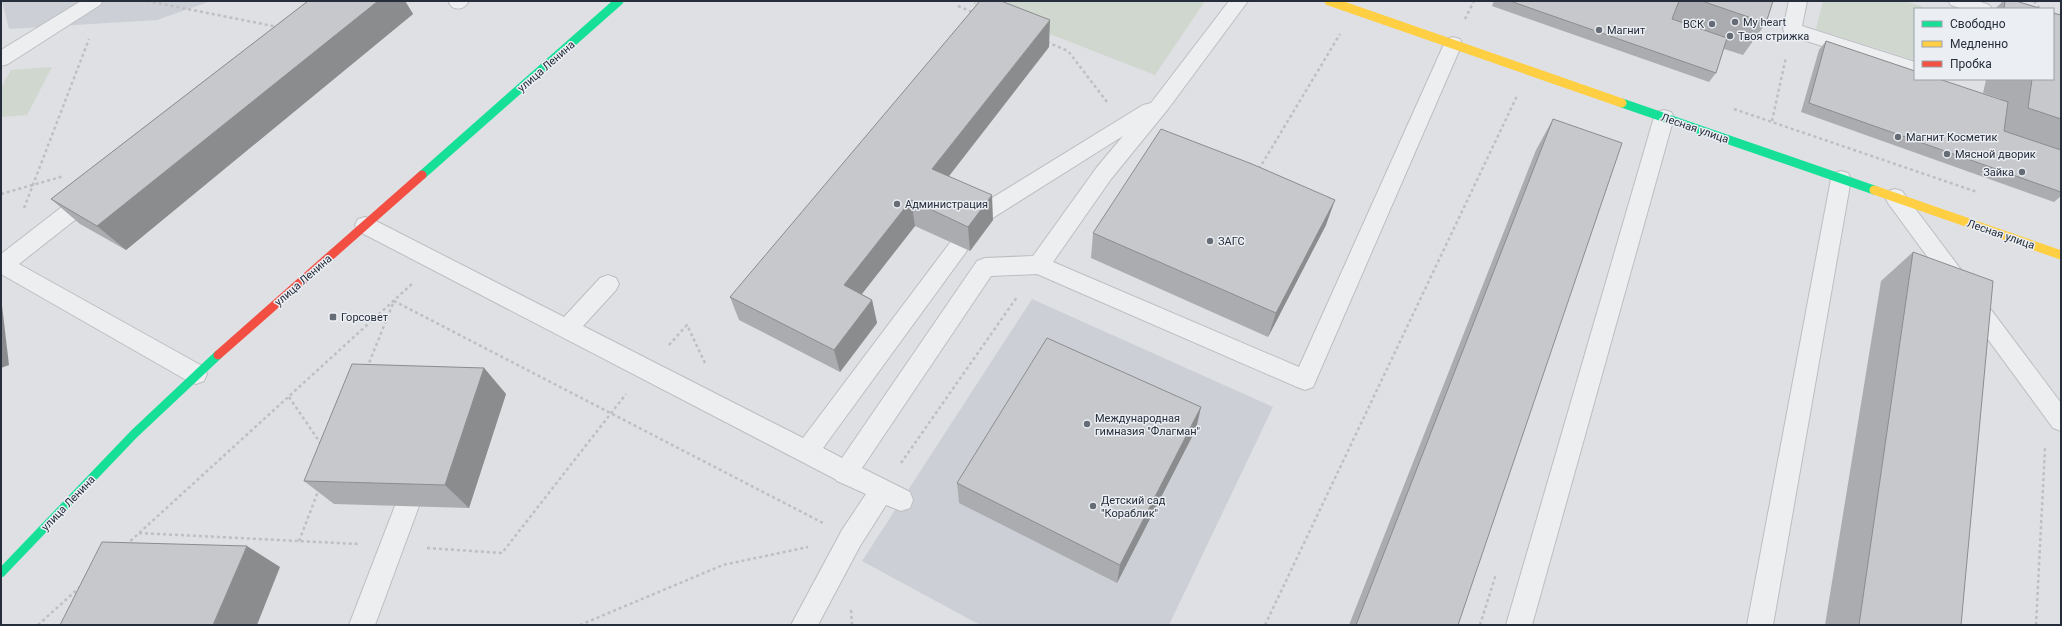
<svg xmlns="http://www.w3.org/2000/svg" width="2062" height="626" font-family="Roboto,sans-serif">
<style>
.built{fill:#ccd0d6}
.green{fill:#cfd7ce}
.lines{fill:none;stroke-linecap:round;stroke-linejoin:round}
.lane-casing{stroke:#bcbec1;stroke-width:2}
.path{stroke:#bdbfc3;stroke-width:2.5;stroke-dasharray:3 3;stroke-linecap:butt}
.lane{fill:#edeef0;fill-rule:evenodd}
.fast{stroke:#16e098;stroke-width:9}
.slow{stroke:#ffcf43;stroke-width:9}
.jam{stroke:#f24e42;stroke-width:9}
.wall{fill:#aaacaf}
.shaded-wall{fill:#8b8c8e}
.building{fill:#c6c8cb;stroke:#8b8c8e}
.poi-dot{fill:#666c76;stroke:#ebeef3;stroke-width:1.5}
.labels{text-anchor:middle;stroke-width:3;stroke-linejoin:round;paint-order:stroke}
.poi-label{font-size:11px;fill:#262e3b;stroke:#ebeef3;text-anchor:start}
.street-label{font-size:11px;fill:#262e3b;stroke:#ebeef3}
</style>
<rect width="100%" height="100%" fill="#dee0e3"/>
<g class="built">
<path d="M 2,1 L 211,1 L 157,20 L 9,29 Z"/>
<path d="M 1032,299 L 1273,407 L 1169,625 L 980,625 L 862,561 Z"/>
</g>
<g class="green">
<path d="M 975,1 L 1205,1 L 1155,75 L 973,4 Z"/>
<path d="M 1823,1 L 1905,1 L 1922,6 L 1922,9 L 1915,9 L 1914,60 L 1816,29 Z"/>
<path d="M 52,67 L 27,115 L 1,117 L 1,88 L 11,70 Z"/>
</g>
<g class="lines">
<g class="lane-casing">
<g id="lane">
<path d="M 81,1 L 103,1 L 100,5 L 8,64 L 1,66 L 1,50 Z"/>
<path d="M 450,1 L 469,1 C 464,9 460,10 452,7 L 449,3 Z"/>
<path d="M 1229,1 L 1248,1 L 1168,109 L 1111,179 L 1053,262 L 1299,367 L 1444,44 L 1446,39 L 1453,37 L 1460,39 L 1462,44 L 1313,387 L 1305,390 L 1297,387 L 1037,274 L 991,276 L 862,468 L 910,492 L 913,500 L 910,508 L 901,511 L 886,505 L 860,546 L 818,625 L 791,625 L 842,530 L 866,494 L 837,481 L 835,479 L 358,231 L 355,225 L 358,219 L 365,217 L 372,219 L 564,317 L 600,278 L 608,275 L 616,278 L 619,284 L 616,290 L 583,326 L 803,438 L 952,240 L 959,237 L 966,240 L 970,246 L 966,252 L 823,448 L 842,458 L 977,261 L 985,258 L 1033,256 L 1097,167 L 1123,136 L 988,221 L 981,223 L 974,221 L 971,215 L 974,209 L 1143,105 L 1151,103 Z"/>
<path d="M 1789,1 L 1807,1 L 1802,26 L 1915,62 L 1915,76 L 1785,34 L 1783,29 Z"/>
<path d="M 1948,1 L 1978,1 L 1989,5 L 1992,9 L 1962,9 L 1951,5 Z"/>
<path d="M 1664,110 L 1671,112 L 1674,117 L 1532,625 L 1506,625 L 1654,117 L 1657,112 Z"/>
<path d="M 1841,171 L 1848,173 L 1851,179 L 1773,625 L 1747,625 L 1831,179 L 1834,173 Z"/>
<path d="M 92,187 L 99,189 L 102,195 L 99,201 L 19,264 L 204,367 L 207,374 L 204,381 L 196,384 L 188,381 L 1,274 L 1,254 L 85,189 Z"/>
<path d="M 1895,189 L 1902,191 L 2061,403 L 2061,431 L 2053,428 L 1888,203 L 1885,197 L 1888,191 Z"/>
<path d="M 407,495 L 416,498 L 419,506 L 375,625 L 349,625 L 398,498 Z"/>
</g>
</g>
<g class="path">
<path d="M 147,1 L 278,27"/>
<path d="M 2034,1 L 2040,9"/>
<path d="M 958,6 L 974,13"/>
<path d="M 1465,19 L 1474,1"/>
<path d="M 1047,42 L 1068,51 L 1107,102"/>
<path d="M 1734,109 L 1977,192"/>
<path d="M 1772,121 L 1786,57"/>
<path d="M 1259,169 L 1340,34"/>
<path d="M 1,194 L 64,176"/>
<path d="M 24,208 L 89,39"/>
<path d="M 669,345 L 687,325 L 705,363"/>
<path d="M 367,368 L 394,301 L 823,523"/>
<path d="M 289,397 L 321,444"/>
<path d="M 901,463 L 1017,297"/>
<path d="M 139,533 L 358,544"/>
<path d="M 299,541 L 319,489"/>
<path d="M 126,545 L 413,283"/>
<path d="M 427,548 L 502,553 L 626,394"/>
<path d="M 851,610 L 852,625"/>
<path d="M 38,625 L 81,586"/>
<path d="M 580,625 L 723,565 L 808,547"/>
<path d="M 1265,625 L 1517,96"/>
<path d="M 1480,625 L 1496,574"/>
<path d="M 2036,625 L 2045,448"/>
</g>
<use href="#lane" class="lane"/>
<g class="fast">
<path d="M 1622,103 L 1874,190"/>
<path d="M 422,175 L 619,1"/>
<path d="M 1,573 L 134,434 L 218,355"/>
</g>
<g class="slow">
<path d="M 1329,1 L 1622,103"/>
<path d="M 1874,190 L 2061,255"/>
</g>
<path class="jam" d="M 218,355 L 422,175"/>
</g>
<g class="wall">
<path d="M 308,1 L 405,1 L 413,14 L 126,250 L 80,224 L 51,199 Z"/>
<path d="M 1494,1 L 1773,1 L 1766,23 L 1743,55 L 1724,49 L 1716,73 L 1709,82 L 1492,6 Z"/>
<path d="M 2003,1 L 2016,1 L 2042,9 L 1995,9 Z"/>
<path d="M 2061,15 L 2061,196 L 2054,202 L 1801,112 L 1819,50 L 1826,41 L 2001,100 L 2001,99 L 1983,93 L 1986,80 L 1981,79 L 2053,79 Z"/>
<path d="M 1049,47 L 949,176 L 993,220 L 970,251 L 915,226 L 862,294 L 872,300 L 877,323 L 840,372 L 739,320 L 730,297 Z"/>
<path d="M 1553,119 L 1458,625 L 1349,625 L 1536,150 Z"/>
<path d="M 1326,225 L 1268,337 L 1091,258 L 1093,233 Z"/>
<path d="M 1913,252 L 1961,625 L 1825,625 L 1881,281 Z"/>
<path d="M 484,368 L 506,394 L 469,508 L 334,504 L 304,481 Z"/>
<path d="M 1201,407 L 1196,429 L 1117,583 L 959,503 L 957,483 Z"/>
</g>
<g class="shaded-wall">
<path d="M 378,1 L 405,1 L 413,14 L 126,250 L 97,226 Z"/>
<path d="M 1050,20 L 1049,47 L 935,194 L 932,169 Z"/>
<path d="M 992,195 L 993,220 L 970,251 L 968,227 Z"/>
<path d="M 911,200 L 915,226 L 850,309 L 844,285 Z"/>
<path d="M 1335,200 L 1326,225 L 1268,337 L 1276,313 Z"/>
<path d="M 1,297 L 9,365 L 1,368 Z"/>
<path d="M 872,300 L 877,323 L 840,372 L 834,350 Z"/>
<path d="M 484,368 L 506,394 L 469,508 L 445,485 Z"/>
<path d="M 1201,407 L 1196,429 L 1117,583 L 1120,565 Z"/>
<path d="M 247,546 L 280,567 L 257,625 L 213,625 Z"/>
</g>
<g class="building">
<path d="M 308,1 L 378,1 L 97,226 L 51,199 Z"/>
<path d="M 980,1 L 1001,1 L 1050,20 L 932,169 L 992,195 L 968,227 L 911,200 L 844,285 L 872,300 L 834,350 L 730,297 Z"/>
<path d="M 1510,1 L 1679,1 L 1672,19 L 1727,38 L 1716,73 Z"/>
<path d="M 1702,1 L 1773,1 L 1766,23 Z"/>
<path d="M 2005,1 L 2016,1 L 2042,9 L 2004,9 Z"/>
<path d="M 2053,13 L 2061,15 L 2061,119 L 2028,108 L 2032,79 L 2053,79 Z"/>
<path d="M 1826,41 L 1915,71 L 1915,79 L 1939,79 L 2008,102 L 2004,131 L 2061,150 L 2061,192 L 1809,103 Z"/>
<path d="M 1553,119 L 1622,143 L 1458,625 L 1356,625 Z"/>
<path d="M 1161,129 L 1252,164 L 1335,200 L 1276,313 L 1093,233 Z"/>
<path d="M 1913,252 L 1993,281 L 1961,625 L 1859,625 Z"/>
<path d="M 1047,338 L 1201,407 L 1120,565 L 957,483 Z"/>
<path d="M 352,364 L 484,368 L 445,485 L 304,481 Z"/>
<path d="M 102,542 L 247,546 L 213,625 L 60,625 Z"/>
</g>
<g class="poi-dot">
<circle cx="1735" cy="22" r="4"/>
<circle cx="1712" cy="24" r="4"/>
<circle cx="1599" cy="30" r="4"/>
<circle cx="1730" cy="36" r="4"/>
<circle cx="1898" cy="137" r="4"/>
<circle cx="1947" cy="154" r="4"/>
<circle cx="2022" cy="172" r="4"/>
<circle cx="897" cy="204" r="4"/>
<circle cx="1210" cy="241" r="4"/>
<rect x="329" y="313" width="8" height="8" rx="2"/>
<circle cx="1087" cy="424" r="4"/>
<circle cx="1093" cy="506" r="4"/>
</g>
<g class="labels">
<g class="poi-label">
<text x="1743" y="26">My heart</text>
<text x="1704" y="28" text-anchor="end">ВСК</text>
<text x="1607" y="34">Магнит</text>
<text x="1738" y="40">Твоя стрижка</text>
<text x="1906" y="141">Магнит Косметик</text>
<text x="1955" y="158">Мясной дворик</text>
<text x="2014" y="176" text-anchor="end">Зайка</text>
<text x="905" y="208">Администрация</text>
<text x="1218" y="245">ЗАГС</text>
<text x="341" y="321">Горсовет</text>
<text x="1095" y="422">Международная<tspan x="1095" dy="13">гимназия "Флагман"</tspan></text>
<text x="1101" y="504">Детский сад<tspan x="1101" dy="13">"Кораблик"</tspan></text>
</g>
<g class="street-label">
<text transform="translate(546 66) rotate(-41)" y="4">улица Ленина</text>
<text transform="translate(1695 128) rotate(19)" y="4">Лесная улица</text>
<text transform="translate(2001 234) rotate(19)" y="4">Лесная улица</text>
<text transform="translate(303 280) rotate(-41)" y="4">улица Ленина</text>
<text transform="translate(68 503) rotate(-46)" y="4">улица Ленина</text>
</g>
</g>
<rect width="2062" height="626" fill="none" stroke="#262e3b" stroke-width="4"/>
<rect x="1914" y="8" width="140" height="72" fill="#ebeef3" stroke="#9ca1a9"/>
<rect x="1922" y="21" width="20" height="6" fill="#16e098" stroke="#9ca1a9"/>
<text x="1950" y="28" font-size="12" fill="#262e3b">Свободно</text>
<rect x="1922" y="41" width="20" height="6" fill="#ffcf43" stroke="#9ca1a9"/>
<text x="1950" y="48" font-size="12" fill="#262e3b">Медленно</text>
<rect x="1922" y="61" width="20" height="6" fill="#f24e42" stroke="#9ca1a9"/>
<text x="1950" y="68" font-size="12" fill="#262e3b">Пробка</text>
</svg>
